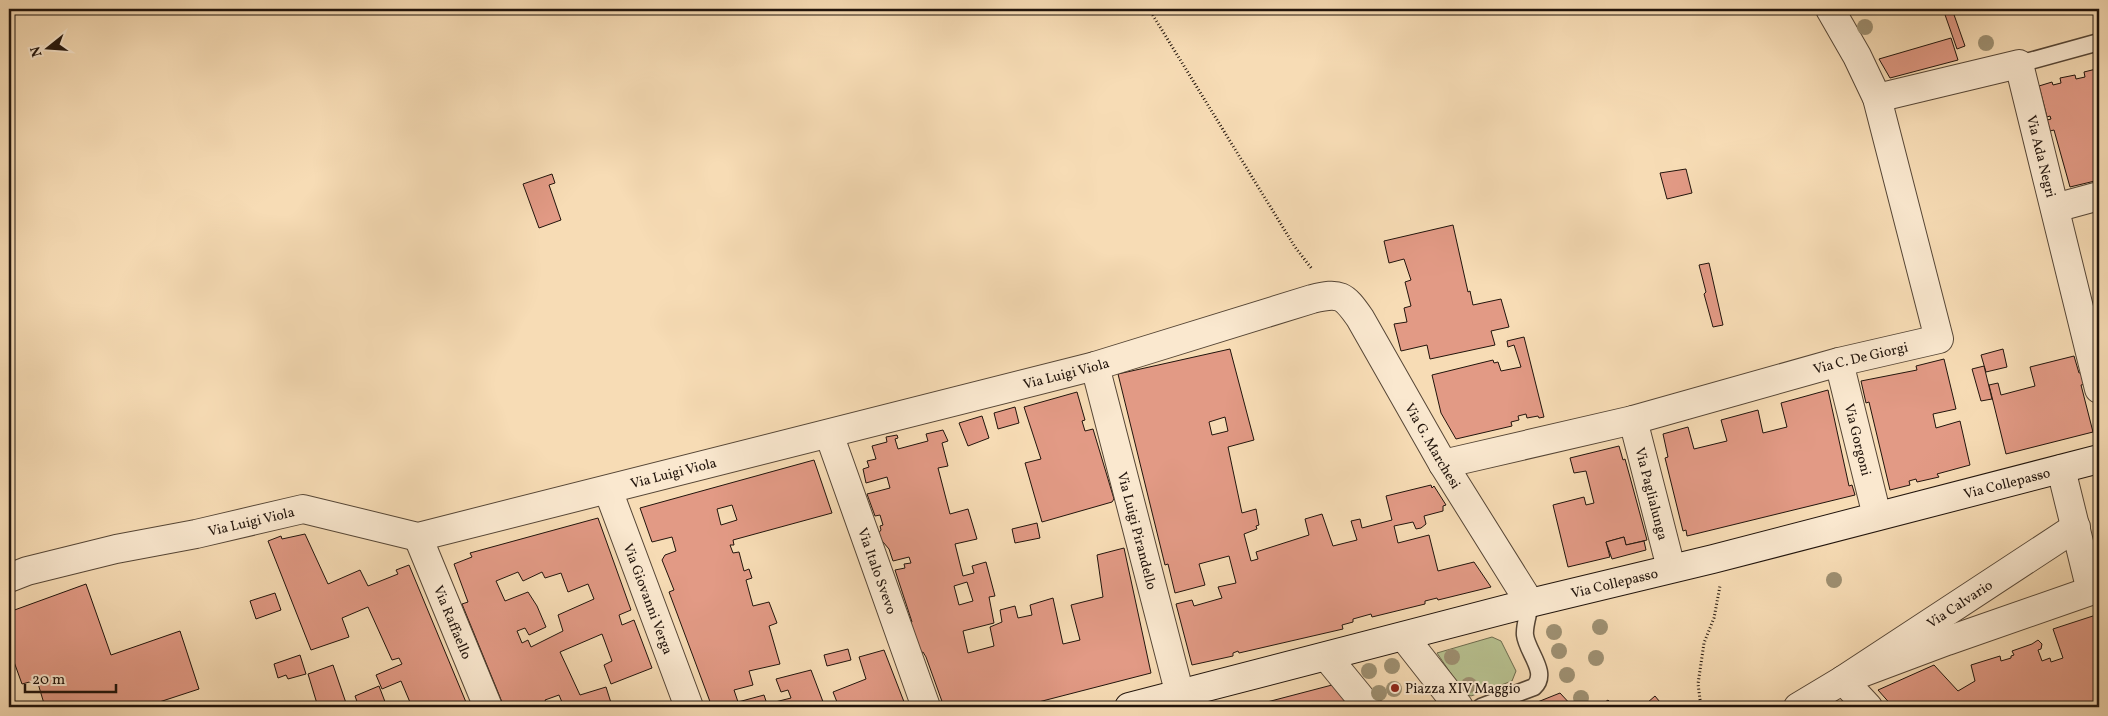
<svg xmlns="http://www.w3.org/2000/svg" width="2108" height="716" font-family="Vollkorn,serif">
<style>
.green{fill:#b8c291;stroke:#6c6b4e}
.building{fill:#e29a85;stroke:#21140c;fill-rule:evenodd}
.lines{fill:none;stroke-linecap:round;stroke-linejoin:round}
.lane-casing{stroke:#564636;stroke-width:19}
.street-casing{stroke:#564636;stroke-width:30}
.secondary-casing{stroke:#21140c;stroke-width:30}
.path{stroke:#21140c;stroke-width:3;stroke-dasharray:1 2.5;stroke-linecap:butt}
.lane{stroke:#fae8cf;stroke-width:16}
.street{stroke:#fae8cf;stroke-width:28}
.secondary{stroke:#fae8cf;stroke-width:28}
.tree{fill:#9e9072}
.poi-dot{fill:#8f2418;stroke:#fae8cf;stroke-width:2}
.labels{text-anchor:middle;stroke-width:4;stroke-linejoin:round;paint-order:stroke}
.street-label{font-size:14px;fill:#21140c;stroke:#fae8cf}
.poi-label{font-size:14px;fill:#21140c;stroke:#fae8cf;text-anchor:start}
</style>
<rect width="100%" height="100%" fill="#f7dcb5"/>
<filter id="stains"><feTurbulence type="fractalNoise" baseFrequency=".004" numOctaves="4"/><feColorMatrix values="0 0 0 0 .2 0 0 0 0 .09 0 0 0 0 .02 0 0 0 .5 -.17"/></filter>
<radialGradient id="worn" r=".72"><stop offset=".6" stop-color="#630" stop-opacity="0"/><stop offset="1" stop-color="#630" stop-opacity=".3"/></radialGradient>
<path class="green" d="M 1492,637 L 1501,641 L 1516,671 L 1512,681 L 1471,696 L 1464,693 L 1437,653 Z"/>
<g class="building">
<path d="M 1943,9 L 1952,9 L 1965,46 L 1957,49 Z"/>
<path d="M 1951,38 L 1958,60 L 1890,78 L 1879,59 Z"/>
<path d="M 2096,69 L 2098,74 L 2099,74 L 2099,180 L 2070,187 L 2054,130 L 2050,131 L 2047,120 L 2051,119 L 2050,116 L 2047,117 L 2039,86 L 2052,82 L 2053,85 L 2061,83 L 2060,78 L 2075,75 L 2076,79 L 2085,77 L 2084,72 Z"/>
<path d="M 1686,169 L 1692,193 L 1667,199 L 1660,173 Z"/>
<path d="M 552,174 L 555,183 L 549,185 L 561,220 L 539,228 L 523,184 Z"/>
<path d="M 1453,225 L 1468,292 L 1470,291 L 1473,305 L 1501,299 L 1509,327 L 1491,331 L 1495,345 L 1430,359 L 1427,345 L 1401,351 L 1394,324 L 1407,322 L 1404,308 L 1411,306 L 1405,282 L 1411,280 L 1404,259 L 1389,263 L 1384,241 Z"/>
<path d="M 1709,263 L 1723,325 L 1713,327 L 1704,294 L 1706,292 L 1699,265 Z"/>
<path d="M 1524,337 L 1544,417 L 1539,418 L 1538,416 L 1527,418 L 1526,414 L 1518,416 L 1519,420 L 1511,422 L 1512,426 L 1456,439 L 1441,413 L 1432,375 L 1493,360 L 1494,363 L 1498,362 L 1501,371 L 1521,367 L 1514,345 L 1508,347 L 1507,341 Z"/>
<path d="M 1230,349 L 1254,440 L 1228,447 L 1242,513 L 1256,509 L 1259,525 L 1256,526 L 1257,529 L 1244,534 L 1251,561 L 1258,559 L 1256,552 L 1309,535 L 1305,519 L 1322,514 L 1333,546 L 1357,540 L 1351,521 L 1360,519 L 1362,528 L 1392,520 L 1386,496 L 1431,485 L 1432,488 L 1434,486 L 1446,505 L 1443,506 L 1443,511 L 1424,516 L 1426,524 L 1421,528 L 1416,529 L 1413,522 L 1394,526 L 1398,543 L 1429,535 L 1438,571 L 1474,562 L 1491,587 L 1438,600 L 1437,598 L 1425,601 L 1425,604 L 1372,617 L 1371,614 L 1353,619 L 1353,622 L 1342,625 L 1343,629 L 1239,653 L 1238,651 L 1233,653 L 1233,656 L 1192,665 L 1176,604 L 1192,600 L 1194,606 L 1222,598 L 1218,587 L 1236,583 L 1229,556 L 1199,564 L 1205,585 L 1175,593 L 1168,564 L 1165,565 L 1118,374 ZM 1225,417 L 1228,431 L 1212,435 L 1209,422 Z"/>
<path d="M 2003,349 L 2007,367 L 1986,372 L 1981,355 Z"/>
<path d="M 2074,356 L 2079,373 L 2083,372 L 2086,384 L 2081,385 L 2093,432 L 2006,454 L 1989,385 L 1998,383 L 2001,395 L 2035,386 L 2030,367 Z"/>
<path d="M 1944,359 L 1956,409 L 1933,414 L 1936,428 L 1960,421 L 1970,465 L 1937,474 L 1939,477 L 1917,482 L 1916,479 L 1909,481 L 1910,485 L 1890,490 L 1869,402 L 1866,403 L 1861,381 L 1917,370 L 1916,366 Z"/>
<path d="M 1984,366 L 1992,399 L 1981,401 L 1972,369 Z"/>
<path d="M 1828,390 L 1849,486 L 1852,485 L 1855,495 L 1687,536 L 1686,530 L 1683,531 L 1665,458 L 1668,457 L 1663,434 L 1688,427 L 1694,449 L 1727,441 L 1721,420 L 1758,410 L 1763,433 L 1787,427 L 1781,403 Z"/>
<path d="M 1077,392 L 1085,420 L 1082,421 L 1085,431 L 1093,429 L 1114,499 L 1112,502 L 1042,522 L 1025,463 L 1041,459 L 1024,407 Z"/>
<path d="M 1015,407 L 1019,423 L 998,429 L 994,413 Z"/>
<path d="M 982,416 L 989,438 L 968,446 L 959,423 Z"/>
<path d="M 943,430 L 948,441 L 942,443 L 948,466 L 938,468 L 950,514 L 968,509 L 977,539 L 955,544 L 963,576 L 974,573 L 972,566 L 986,562 L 995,596 L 989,597 L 994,623 L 963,631 L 968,653 L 994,646 L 990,627 L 1002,622 L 1000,610 L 1015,606 L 1018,618 L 1032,615 L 1030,605 L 1053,598 L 1063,644 L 1080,640 L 1071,605 L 1103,597 L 1097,555 L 1124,548 L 1151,673 L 1019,707 L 944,707 L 926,657 L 923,652 L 919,654 L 908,623 L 912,622 L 895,570 L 905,568 L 904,564 L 911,563 L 909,557 L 893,561 L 889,549 L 877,535 L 881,530 L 880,526 L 883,525 L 880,515 L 875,516 L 867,494 L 890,488 L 887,477 L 866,483 L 863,469 L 869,467 L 867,461 L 876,459 L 872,446 L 887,442 L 886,437 L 897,435 L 898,438 L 895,439 L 898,449 L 928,441 L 926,434 ZM 967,582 L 973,601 L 959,605 L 954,586 Z"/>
<path d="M 1619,446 L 1623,460 L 1625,459 L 1630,477 L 1647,540 L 1626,545 L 1624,537 L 1606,542 L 1610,557 L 1568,567 L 1553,505 L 1584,497 L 1586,505 L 1594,503 L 1586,471 L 1574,473 L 1570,458 Z"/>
<path d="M 814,460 L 832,513 L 733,540 L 734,545 L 730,545 L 733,553 L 739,552 L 744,571 L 749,569 L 752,578 L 746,580 L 753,606 L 769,602 L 777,623 L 769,626 L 780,664 L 749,671 L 753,685 L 734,690 L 738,702 L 764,695 L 767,704 L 791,698 L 788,690 L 781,692 L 776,679 L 811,670 L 825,707 L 712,707 L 669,592 L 674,590 L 662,560 L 665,555 L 676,551 L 672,537 L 652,542 L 640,508 ZM 732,505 L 737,520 L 721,525 L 717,509 Z"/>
<path d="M 598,518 L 631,610 L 619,615 L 622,625 L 634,620 L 652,668 L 611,684 L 604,665 L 612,661 L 602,634 L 560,652 L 580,695 L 606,687 L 612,706 L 615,704 L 616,707 L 564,707 L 559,695 L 545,700 L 548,707 L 504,707 L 462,604 L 468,602 L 454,564 L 472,557 L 470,553 ZM 518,572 L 523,581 L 542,572 L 545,578 L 561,573 L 568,592 L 588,584 L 594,599 L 558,615 L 563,631 L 531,647 L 528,640 L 522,643 L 517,631 L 525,628 L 529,635 L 546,627 L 537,606 L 528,592 L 505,601 L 496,581 Z"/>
<path d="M 1037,523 L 1040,538 L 1015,543 L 1012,529 Z"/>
<path d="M 305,534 L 328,584 L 360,570 L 368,586 L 398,574 L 396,570 L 409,565 L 468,707 L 412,707 L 401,681 L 382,689 L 376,675 L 402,664 L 399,658 L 392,660 L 368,607 L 342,618 L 349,637 L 311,650 L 268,541 L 281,536 L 282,539 Z"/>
<path d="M 1624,537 L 1626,545 L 1644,541 L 1646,550 L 1612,559 L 1606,542 Z"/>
<path d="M 86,584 L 111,655 L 180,631 L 199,689 L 144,707 L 45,707 L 37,680 L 22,684 L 9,648 L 9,612 Z"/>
<path d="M 275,593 L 281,610 L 256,619 L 250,601 Z"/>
<path d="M 2099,614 L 2099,707 L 1893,707 L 1878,690 L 1934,665 L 1958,691 L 1975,681 L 1971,665 L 2000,656 L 2001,661 L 2011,658 L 2011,656 L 2014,655 L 2012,651 L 2032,644 L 2038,640 L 2042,644 L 2041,649 L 2038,650 L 2042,661 L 2050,658 L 2051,662 L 2063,658 L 2053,629 Z"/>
<path d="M 848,649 L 851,660 L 827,666 L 824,655 Z"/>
<path d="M 884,650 L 906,707 L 839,707 L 833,692 L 866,679 L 859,657 Z"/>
<path d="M 300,655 L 306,674 L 288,679 L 286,675 L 278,678 L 274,664 Z"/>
<path d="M 333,665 L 346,703 L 333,707 L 318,707 L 308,674 Z"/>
<path d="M 1332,685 L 1350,707 L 1248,707 Z"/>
<path d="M 379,686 L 387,707 L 359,707 L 355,696 Z"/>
<path d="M 1560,693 L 1573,707 L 1525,707 Z"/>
<path d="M 1655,696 L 1664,707 L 1650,707 L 1647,703 Z"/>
<path d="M 1608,700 L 1614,707 L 1598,707 Z"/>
<path d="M 665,703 L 667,707 L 652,707 Z"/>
</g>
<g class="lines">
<g class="lane-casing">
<g id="lane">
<path d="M 2019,64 L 2099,42"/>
<path d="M 1481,707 L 1534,687 C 1549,673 1527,652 1525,635 C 1524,626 1529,613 1530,603"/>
</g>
</g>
<g class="street-casing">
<g id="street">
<path id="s1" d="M 1877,98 L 2019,64 L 2099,389"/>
<path d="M 2055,208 L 2099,196"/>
<path id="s2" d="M 1839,362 L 1877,516"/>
<path id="s3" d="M 1095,366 L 1180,695 L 1189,707"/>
<path id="s4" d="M 1633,420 L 1671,568"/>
<path id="s5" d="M 829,434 L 926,707"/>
<path id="s6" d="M 1443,464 L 1633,420 L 1839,362 L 1939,339 L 1877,98 L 1857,56 L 1830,9"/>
<path d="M 2061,469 L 2091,591"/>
<path id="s7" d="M 608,490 L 689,707"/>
<path id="s8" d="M 418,537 L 488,707"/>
<path id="s9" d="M 9,578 L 27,571 L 116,549 L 196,534 L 303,509 L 418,537 L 1095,366 L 1312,299 C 1340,292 1344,295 1360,318 L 1443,464 L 1530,603"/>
<path d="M 1404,637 L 1459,707"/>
<path d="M 1327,657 L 1368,707"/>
<path d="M 1798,707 L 1843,680 L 1947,641 L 2099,588"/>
<path id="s10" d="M 1868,707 L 1843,680 L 2076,527"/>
</g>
</g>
<g class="secondary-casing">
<g id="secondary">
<path id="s11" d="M 1129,707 L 1530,603 L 1713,559 L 2099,459"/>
</g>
</g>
<g class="path">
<path d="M 1149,9 L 1295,247 L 1312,269"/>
<path d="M 1701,707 L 1698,684 L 1704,643 L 1714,618 L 1720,586"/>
</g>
<use href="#lane" class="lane"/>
<use href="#street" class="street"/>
<use href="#secondary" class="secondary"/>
</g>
<g class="tree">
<circle cx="1865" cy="27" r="8"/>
<circle cx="1986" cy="43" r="8"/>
<circle cx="1834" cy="580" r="8"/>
<circle cx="1600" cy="627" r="8"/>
<circle cx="1554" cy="632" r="8"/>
<circle cx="1559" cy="651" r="8"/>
<circle cx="1452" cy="657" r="8"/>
<circle cx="1596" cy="658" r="8"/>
<circle cx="1392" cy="666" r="8"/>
<circle cx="1369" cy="671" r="8"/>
<circle cx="1567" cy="675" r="8"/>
<circle cx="1469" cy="685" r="8"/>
<circle cx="1394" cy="689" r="8"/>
<circle cx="1379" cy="693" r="8"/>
<circle cx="1581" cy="698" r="8"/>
</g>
<circle class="poi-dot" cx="1395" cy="688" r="5"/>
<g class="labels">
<g class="street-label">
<text dy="5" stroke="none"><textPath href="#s1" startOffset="241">Via Ada Negri</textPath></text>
<text dy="5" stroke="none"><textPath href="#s6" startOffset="431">Via C. De Giorgi</textPath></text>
<text dy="5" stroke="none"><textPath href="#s9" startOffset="1089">Via Luigi Viola</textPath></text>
<text dy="5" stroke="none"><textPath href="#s2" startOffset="80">Via Gorgoni</textPath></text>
<text dy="5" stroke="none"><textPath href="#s9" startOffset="1551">Via G. Marchesi</textPath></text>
<text dy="5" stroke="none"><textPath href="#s9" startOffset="684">Via Luigi Viola</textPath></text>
<text dy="5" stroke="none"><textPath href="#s11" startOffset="906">Via Collepasso</textPath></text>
<text dy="5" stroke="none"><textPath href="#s4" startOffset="76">Via Paglialunga</textPath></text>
<text dy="5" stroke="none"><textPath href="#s9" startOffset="249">Via Luigi Viola</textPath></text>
<text dy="5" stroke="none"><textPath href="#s3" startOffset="170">Via Luigi Pirandello</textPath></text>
<text dy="5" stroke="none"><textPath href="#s5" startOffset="145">Via Italo Svevo</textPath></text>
<text dy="5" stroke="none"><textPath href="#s11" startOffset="501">Via Collepasso</textPath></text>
<text dy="5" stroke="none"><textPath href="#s7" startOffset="116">Via Giovanni Verga</textPath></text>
<text dy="5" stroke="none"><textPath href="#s10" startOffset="176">Via Calvario</textPath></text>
<text dy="5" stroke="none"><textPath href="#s8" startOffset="92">Via Raffaello</textPath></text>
</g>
<g class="poi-label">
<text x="1405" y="693">Piazza XIV Maggio</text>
</g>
</g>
<rect width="2108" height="716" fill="none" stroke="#f7dcb5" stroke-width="30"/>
<rect x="10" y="10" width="2088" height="696" fill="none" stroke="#21140c" stroke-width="2.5"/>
<rect x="15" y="15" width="2078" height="686" fill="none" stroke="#21140c"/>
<g transform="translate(48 48) rotate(253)" stroke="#fae8cf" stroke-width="4" paint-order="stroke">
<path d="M0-4L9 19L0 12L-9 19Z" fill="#21140c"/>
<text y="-8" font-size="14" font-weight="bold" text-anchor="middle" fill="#21140c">N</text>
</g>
<path d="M25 684v8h91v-8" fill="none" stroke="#21140c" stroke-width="2.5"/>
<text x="32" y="684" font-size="15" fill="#21140c" stroke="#fae8cf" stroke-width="4" paint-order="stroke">20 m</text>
<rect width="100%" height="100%" filter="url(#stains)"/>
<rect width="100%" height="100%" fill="url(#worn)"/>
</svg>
